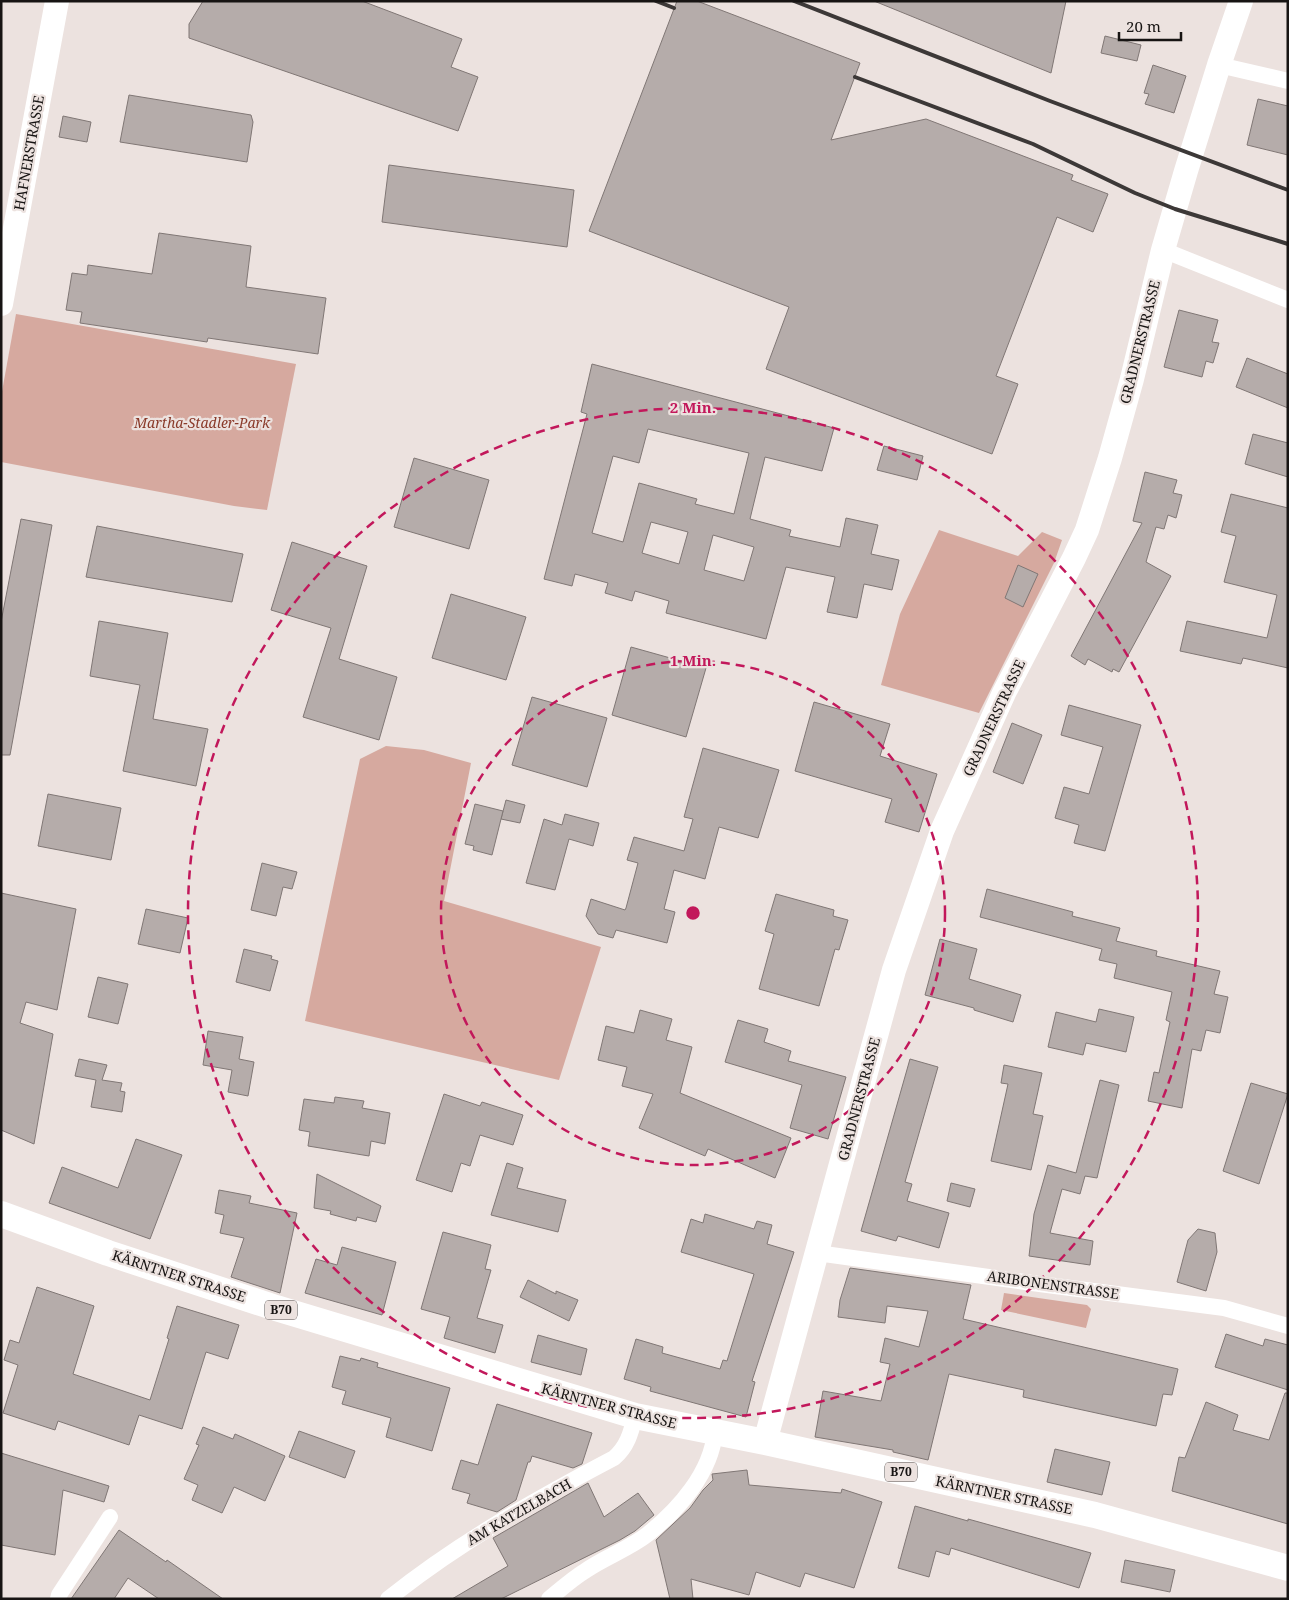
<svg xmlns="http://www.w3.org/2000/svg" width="1289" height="1600" font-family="'Noto Serif',serif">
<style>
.green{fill:#d6a99f}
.building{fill:#b5acaa;stroke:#807775;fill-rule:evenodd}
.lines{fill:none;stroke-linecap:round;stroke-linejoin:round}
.street{stroke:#fff;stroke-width:16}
.secondary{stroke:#fff;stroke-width:24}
.primary{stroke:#fff;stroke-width:26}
.rail{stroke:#3c3837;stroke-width:4}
.ring{fill:none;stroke:#c2185b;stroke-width:2.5;stroke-dasharray:9 6}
.labels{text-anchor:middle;stroke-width:4.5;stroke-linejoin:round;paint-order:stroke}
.shield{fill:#ece2df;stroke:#575250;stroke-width:1}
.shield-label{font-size:12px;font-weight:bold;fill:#171413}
.street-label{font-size:14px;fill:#171413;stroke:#ece2df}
.park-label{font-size:14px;font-style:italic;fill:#8a3a2a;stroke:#ece2df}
.centre{fill:#c2185b;stroke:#ece2df;stroke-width:2.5}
.ring-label{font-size:15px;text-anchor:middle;font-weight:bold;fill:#c2185b;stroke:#ece2df;stroke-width:4.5;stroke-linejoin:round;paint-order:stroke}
</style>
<rect width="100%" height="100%" fill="#ece2df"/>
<g class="green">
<path d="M 16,314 L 296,364 L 267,510 L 234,506 L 1,462 L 1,397 Z"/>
<path d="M 939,530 L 1018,556 L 1042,532 L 1062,540 L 1054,563 L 979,713 L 881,685 L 900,614 Z"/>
<path d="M 386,746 L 424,750 L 471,763 L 444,901 L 601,947 L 559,1080 L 305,1021 L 360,759 Z"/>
<path d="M 1004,1293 L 1087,1305 L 1091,1309 L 1086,1328 L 1001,1310 Z"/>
</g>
<g class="building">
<path d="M 203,1 L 362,1 L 462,39 L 451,67 L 478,77 L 458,131 L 189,38 L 189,24 Z"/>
<path d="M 677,1 L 697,1 L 860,63 L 831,140 L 926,119 L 1073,175 L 1071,180 L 1108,194 L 1093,232 L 1057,217 L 996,376 L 1018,384 L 992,454 L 766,369 L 789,307 L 589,231 Z"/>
<path d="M 874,1 L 1066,1 L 1051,73 Z"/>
<path d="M 1105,36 L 1141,45 L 1137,61 L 1101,53 Z"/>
<path d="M 1153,65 L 1186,76 L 1174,113 L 1145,104 L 1149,94 L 1144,93 Z"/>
<path d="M 129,95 L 251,115 L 253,122 L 247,162 L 120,142 Z"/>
<path d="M 1258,99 L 1288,106 L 1288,155 L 1247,145 Z"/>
<path d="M 63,116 L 91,122 L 87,142 L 59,137 Z"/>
<path d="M 389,165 L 574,190 L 567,247 L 382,222 Z"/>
<path d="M 159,233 L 251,246 L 246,287 L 326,298 L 318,354 L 208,338 L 207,342 L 80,323 L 82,312 L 66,310 L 72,273 L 87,275 L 88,265 L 152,274 Z"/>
<path d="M 1179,310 L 1218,320 L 1212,342 L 1219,343 L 1213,363 L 1206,361 L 1202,377 L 1164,367 Z"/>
<path d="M 1247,358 L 1288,374 L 1288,408 L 1236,387 Z"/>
<path d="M 592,364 L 834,428 L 822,471 L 765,457 L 750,519 L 791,530 L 789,536 L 840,547 L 846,518 L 878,525 L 871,554 L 899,560 L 892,590 L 864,584 L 857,618 L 827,612 L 835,577 L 786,567 L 766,639 L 666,613 L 669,601 L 635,591 L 632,601 L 605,593 L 608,583 L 575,574 L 572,586 L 544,579 L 587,414 L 581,412 ZM 648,429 L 749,453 L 734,514 L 695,504 L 697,499 L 639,483 L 623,542 L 592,533 L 613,456 L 639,463 ZM 651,522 L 688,532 L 679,564 L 642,553 ZM 713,535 L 754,547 L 744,581 L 704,570 Z"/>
<path d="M 1253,434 L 1288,443 L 1288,477 L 1245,464 Z"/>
<path d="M 884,446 L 923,456 L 917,480 L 877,470 Z"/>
<path d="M 414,458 L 489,480 L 469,549 L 394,527 Z"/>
<path d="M 1145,472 L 1177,480 L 1173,493 L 1182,495 L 1176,518 L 1168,515 L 1164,529 L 1156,527 L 1146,562 L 1171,576 L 1119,672 L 1113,669 L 1112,672 L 1088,659 L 1085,665 L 1071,656 L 1142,523 L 1133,521 Z"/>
<path d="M 1231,494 L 1288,508 L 1288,668 L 1243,658 L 1241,664 L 1180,651 L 1187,621 L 1267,638 L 1277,595 L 1224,582 L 1236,536 L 1221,532 Z"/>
<path d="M 21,519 L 52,525 L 10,755 L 1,755 L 1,622 Z"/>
<path d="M 97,526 L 243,554 L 232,602 L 86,577 Z"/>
<path d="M 292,542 L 367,566 L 339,659 L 397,677 L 379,740 L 303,717 L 331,628 L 271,610 Z"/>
<path d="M 1018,565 L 1038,574 L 1023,607 L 1005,598 Z"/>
<path d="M 451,594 L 526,617 L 506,680 L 432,658 Z"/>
<path d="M 99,621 L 168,633 L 153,719 L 208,729 L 196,786 L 123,771 L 140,685 L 90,676 Z"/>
<path d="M 631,647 L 706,668 L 686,737 L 612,715 Z"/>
<path d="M 532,697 L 607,718 L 587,787 L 512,765 Z"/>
<path d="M 814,702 L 890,724 L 880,756 L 937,774 L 919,832 L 885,822 L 892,799 L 795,771 Z"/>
<path d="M 1069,705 L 1141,725 L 1105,851 L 1074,843 L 1079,825 L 1055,818 L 1064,787 L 1089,794 L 1103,747 L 1061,735 Z"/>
<path d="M 1012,723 L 1042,735 L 1023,784 L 993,772 Z"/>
<path d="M 703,748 L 779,770 L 758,838 L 719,827 L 705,879 L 674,870 L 664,909 L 675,912 L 667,943 L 616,930 L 613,938 L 598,934 L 586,916 L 591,899 L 625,910 L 626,908 L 638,863 L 627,860 L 634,837 L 684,851 L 693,819 L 684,817 Z"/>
<path d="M 48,794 L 121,808 L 111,860 L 38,846 Z"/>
<path d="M 506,800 L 525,805 L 520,823 L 501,819 Z"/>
<path d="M 475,804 L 503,811 L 492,855 L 473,850 L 474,846 L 465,844 Z"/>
<path d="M 565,814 L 599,823 L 593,846 L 569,839 L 555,890 L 526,883 L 544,819 L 562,825 Z"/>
<path d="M 262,863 L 297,872 L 292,889 L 283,887 L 276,916 L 251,910 Z"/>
<path d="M 987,889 L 1073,912 L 1072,916 L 1120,928 L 1116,941 L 1157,951 L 1156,956 L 1220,971 L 1214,994 L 1228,997 L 1220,1033 L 1206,1030 L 1201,1051 L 1192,1049 L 1182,1108 L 1148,1101 L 1154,1072 L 1159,1073 L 1170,1022 L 1166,1020 L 1172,992 L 1114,978 L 1117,964 L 1099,960 L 1102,949 L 980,917 Z"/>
<path d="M 1,893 L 76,909 L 57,1010 L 26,1002 L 20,1023 L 53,1034 L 34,1144 L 1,1130 Z"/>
<path d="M 776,894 L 834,910 L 833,916 L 848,920 L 839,950 L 835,949 L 819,1006 L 759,989 L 774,934 L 765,931 Z"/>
<path d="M 146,909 L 188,918 L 180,953 L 138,944 Z"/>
<path d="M 940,939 L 977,949 L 969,979 L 1021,995 L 1013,1022 L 974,1010 L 974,1008 L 925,995 Z"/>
<path d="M 244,949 L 272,956 L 271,959 L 278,961 L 270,991 L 236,982 Z"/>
<path d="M 98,977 L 128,984 L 118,1024 L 88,1017 Z"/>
<path d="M 1099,1009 L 1134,1017 L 1126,1052 L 1086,1043 L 1083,1055 L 1048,1047 L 1056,1012 L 1096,1022 Z"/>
<path d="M 640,1010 L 672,1019 L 666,1040 L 692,1047 L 680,1093 L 791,1138 L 775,1178 L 708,1149 L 705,1156 L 639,1128 L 653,1094 L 622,1086 L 627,1067 L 598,1060 L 606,1026 L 634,1033 Z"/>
<path d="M 738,1020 L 768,1029 L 764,1042 L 791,1051 L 788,1061 L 846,1077 L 828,1139 L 790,1128 L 802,1085 L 725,1062 Z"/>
<path d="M 208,1031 L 243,1037 L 239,1059 L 254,1062 L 248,1096 L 228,1092 L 232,1070 L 203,1065 Z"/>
<path d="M 79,1059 L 107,1065 L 102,1080 L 122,1083 L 120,1091 L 125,1092 L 122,1112 L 91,1107 L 96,1080 L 75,1076 Z"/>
<path d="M 910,1059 L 938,1067 L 905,1182 L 912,1184 L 907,1201 L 949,1213 L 939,1248 L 898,1236 L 896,1241 L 861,1231 Z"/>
<path d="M 1004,1065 L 1042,1073 L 1033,1114 L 1043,1116 L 1031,1170 L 991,1161 L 1008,1084 L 1001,1083 Z"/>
<path d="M 1100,1080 L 1119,1085 L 1097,1178 L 1085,1176 L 1080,1194 L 1062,1189 L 1050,1233 L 1093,1241 L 1090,1265 L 1029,1256 L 1034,1214 L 1048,1165 L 1076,1173 Z"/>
<path d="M 1251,1083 L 1288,1094 L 1259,1184 L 1223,1171 Z"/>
<path d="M 444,1094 L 480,1106 L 482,1102 L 523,1115 L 513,1145 L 480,1135 L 470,1166 L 461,1163 L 452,1192 L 416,1180 Z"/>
<path d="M 335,1097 L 364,1101 L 362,1108 L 390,1113 L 385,1144 L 371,1141 L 369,1156 L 308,1146 L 310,1132 L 299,1130 L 304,1099 L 334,1103 Z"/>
<path d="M 136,1139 L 182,1155 L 150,1239 L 49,1203 L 62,1167 L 118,1188 Z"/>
<path d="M 507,1163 L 523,1168 L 517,1188 L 566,1200 L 558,1232 L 491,1215 Z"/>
<path d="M 317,1174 L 381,1206 L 376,1222 L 357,1217 L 356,1221 L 330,1214 L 331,1211 L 314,1208 Z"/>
<path d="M 951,1183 L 975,1189 L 970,1207 L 947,1201 Z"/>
<path d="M 219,1190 L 251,1196 L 249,1203 L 297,1213 L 280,1293 L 231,1277 L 244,1238 L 220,1233 L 224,1215 L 215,1213 Z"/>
<path d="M 705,1214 L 754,1229 L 757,1221 L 772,1225 L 767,1244 L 794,1252 L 752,1381 L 755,1382 L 746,1417 L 650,1391 L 651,1387 L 624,1379 L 636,1339 L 663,1347 L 662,1353 L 720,1369 L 723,1360 L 727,1361 L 754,1274 L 681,1252 L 691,1219 L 703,1223 Z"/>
<path d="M 1198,1229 L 1215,1233 L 1217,1252 L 1206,1291 L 1177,1282 L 1188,1240 Z"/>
<path d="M 443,1232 L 491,1245 L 485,1269 L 491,1270 L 477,1318 L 503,1325 L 495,1353 L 444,1338 L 450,1317 L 421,1309 Z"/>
<path d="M 342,1247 L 396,1262 L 382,1315 L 305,1293 L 316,1259 L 337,1265 Z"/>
<path d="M 850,1268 L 971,1285 L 963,1319 L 1178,1369 L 1172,1395 L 1163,1394 L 1156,1426 L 1023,1397 L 1024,1390 L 949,1374 L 928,1460 L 893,1452 L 893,1450 L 815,1437 L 823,1391 L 881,1401 L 890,1364 L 880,1362 L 885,1338 L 919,1347 L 928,1311 L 887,1306 L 885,1323 L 838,1317 L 840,1300 Z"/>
<path d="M 528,1280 L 556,1294 L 556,1291 L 578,1300 L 569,1321 L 520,1297 Z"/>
<path d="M 37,1287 L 94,1306 L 73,1374 L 150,1400 L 169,1339 L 167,1338 L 177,1306 L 239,1325 L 228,1359 L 206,1352 L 182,1429 L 139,1415 L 129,1445 L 58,1421 L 55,1430 L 3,1413 L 18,1365 L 4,1360 L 10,1340 L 19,1343 Z"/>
<path d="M 1226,1334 L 1263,1346 L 1265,1339 L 1288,1345 L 1288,1390 L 1215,1367 Z"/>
<path d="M 538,1335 L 587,1349 L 581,1375 L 531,1362 Z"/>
<path d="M 340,1356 L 360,1361 L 361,1358 L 378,1363 L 377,1367 L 450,1388 L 432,1451 L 386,1437 L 391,1418 L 342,1404 L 346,1391 L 332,1387 Z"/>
<path d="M 1285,1393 L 1288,1393 L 1288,1524 L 1172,1491 L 1179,1457 L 1185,1458 L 1206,1402 L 1238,1415 L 1233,1430 L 1269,1440 Z"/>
<path d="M 497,1404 L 592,1433 L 582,1464 L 573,1468 L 532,1456 L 530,1462 L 528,1462 L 516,1500 L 497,1512 L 467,1503 L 470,1494 L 452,1489 L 461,1460 L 478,1465 Z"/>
<path d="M 203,1427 L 233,1439 L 235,1434 L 285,1456 L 265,1501 L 234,1487 L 222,1513 L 192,1500 L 198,1485 L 184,1479 L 199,1445 L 196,1444 Z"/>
<path d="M 299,1431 L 355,1451 L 345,1478 L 289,1457 Z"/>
<path d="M 1055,1449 L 1110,1462 L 1102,1495 L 1047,1482 Z"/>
<path d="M 1,1453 L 109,1486 L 104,1502 L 63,1490 L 55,1555 L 1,1545 Z"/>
<path d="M 747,1470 L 749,1485 L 841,1493 L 842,1489 L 882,1502 L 854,1588 L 805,1573 L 800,1587 L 756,1572 L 749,1595 L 691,1579 L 693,1599 L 670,1599 L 656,1540 L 690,1508 L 703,1490 L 713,1480 L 712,1474 Z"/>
<path d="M 588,1483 L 604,1517 L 638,1493 L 654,1515 L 635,1531 L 620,1540 L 501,1599 L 452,1599 L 508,1566 L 493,1538 Z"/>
<path d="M 915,1506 L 968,1521 L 968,1519 L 1091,1553 L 1079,1588 L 951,1548 L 949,1555 L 936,1551 L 929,1577 L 898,1568 Z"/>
<path d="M 119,1530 L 166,1562 L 167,1560 L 223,1599 L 159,1599 L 128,1578 L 114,1599 L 71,1599 Z"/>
<path d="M 1125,1560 L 1175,1570 L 1170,1592 L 1121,1582 Z"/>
</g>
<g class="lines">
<g class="street">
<path d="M 1219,65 L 1288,81"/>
<path d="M 1163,250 L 1288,300"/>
<path d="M 817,1253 L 1032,1283 L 1224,1308 L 1288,1326"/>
<path d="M 58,1599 L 59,1595 L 110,1517"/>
<path d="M 388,1599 C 458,1543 536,1499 614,1458 C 627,1447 631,1433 635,1416"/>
<path d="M 549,1599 C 561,1589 572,1579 585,1571 C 605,1557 629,1549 648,1534 C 679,1509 711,1473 715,1432"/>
</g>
<g class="secondary">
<path d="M 1,304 L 57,1"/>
<path d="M 765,1442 L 894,970 L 942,831 L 1004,693 L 1074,558 L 1087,530 L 1110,458 L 1132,379 L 1163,250 L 1186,171 L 1219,65 L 1241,1"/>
</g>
<path class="primary" d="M 1,1214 L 108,1253 L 276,1308 L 635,1416 L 765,1442 L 1095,1515 L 1288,1568"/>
<g class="rail">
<path d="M 656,1 L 674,8"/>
<path d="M 794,1 L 1050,101 L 1288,190"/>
<path d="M 855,77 L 1033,144 L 1135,193 L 1175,209 L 1288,244"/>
</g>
</g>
<g class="ring">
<circle cx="693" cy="913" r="252"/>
<circle cx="693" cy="913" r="505"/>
</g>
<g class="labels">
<g class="shield">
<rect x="265" y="1300.5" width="32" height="19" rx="4"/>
<rect x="885" y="1462.5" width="32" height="19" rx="4"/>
</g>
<g class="shield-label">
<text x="281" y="1314">B70</text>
<text x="901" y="1476">B70</text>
</g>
<g class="street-label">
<text transform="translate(29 153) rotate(-80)" y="5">HAFNERSTRASSE</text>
<text transform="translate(1140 342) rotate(-76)" y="5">GRADNERSTRASSE</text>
<text transform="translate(994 718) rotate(-65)" y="5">GRADNERSTRASSE</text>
<text transform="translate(859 1099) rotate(-75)" y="5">GRADNERSTRASSE</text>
<text transform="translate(179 1276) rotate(18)" y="5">KÄRNTNER STRASSE</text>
<text transform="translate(1053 1285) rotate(8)" y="5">ARIBONENSTRASSE</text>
<text transform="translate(609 1406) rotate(15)" y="5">KÄRNTNER STRASSE</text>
<text transform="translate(1004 1495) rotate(12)" y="5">KÄRNTNER STRASSE</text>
<text transform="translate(519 1512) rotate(-30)" y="5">AM KATZELBACH</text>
</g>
<g class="park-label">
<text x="202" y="428">Martha-Stadler-Park</text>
</g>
</g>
<circle cx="693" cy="913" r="8" class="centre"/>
<g class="ring-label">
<text x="693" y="413">2 Min.</text>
<text x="693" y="666">1 Min.</text>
</g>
<rect width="1289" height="1600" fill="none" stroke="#171413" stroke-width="5"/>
<path d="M1119 32v8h62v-8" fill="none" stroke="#171413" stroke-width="2.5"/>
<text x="1126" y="32" font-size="15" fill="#171413" stroke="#ece2df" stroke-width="4" paint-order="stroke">20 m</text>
</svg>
